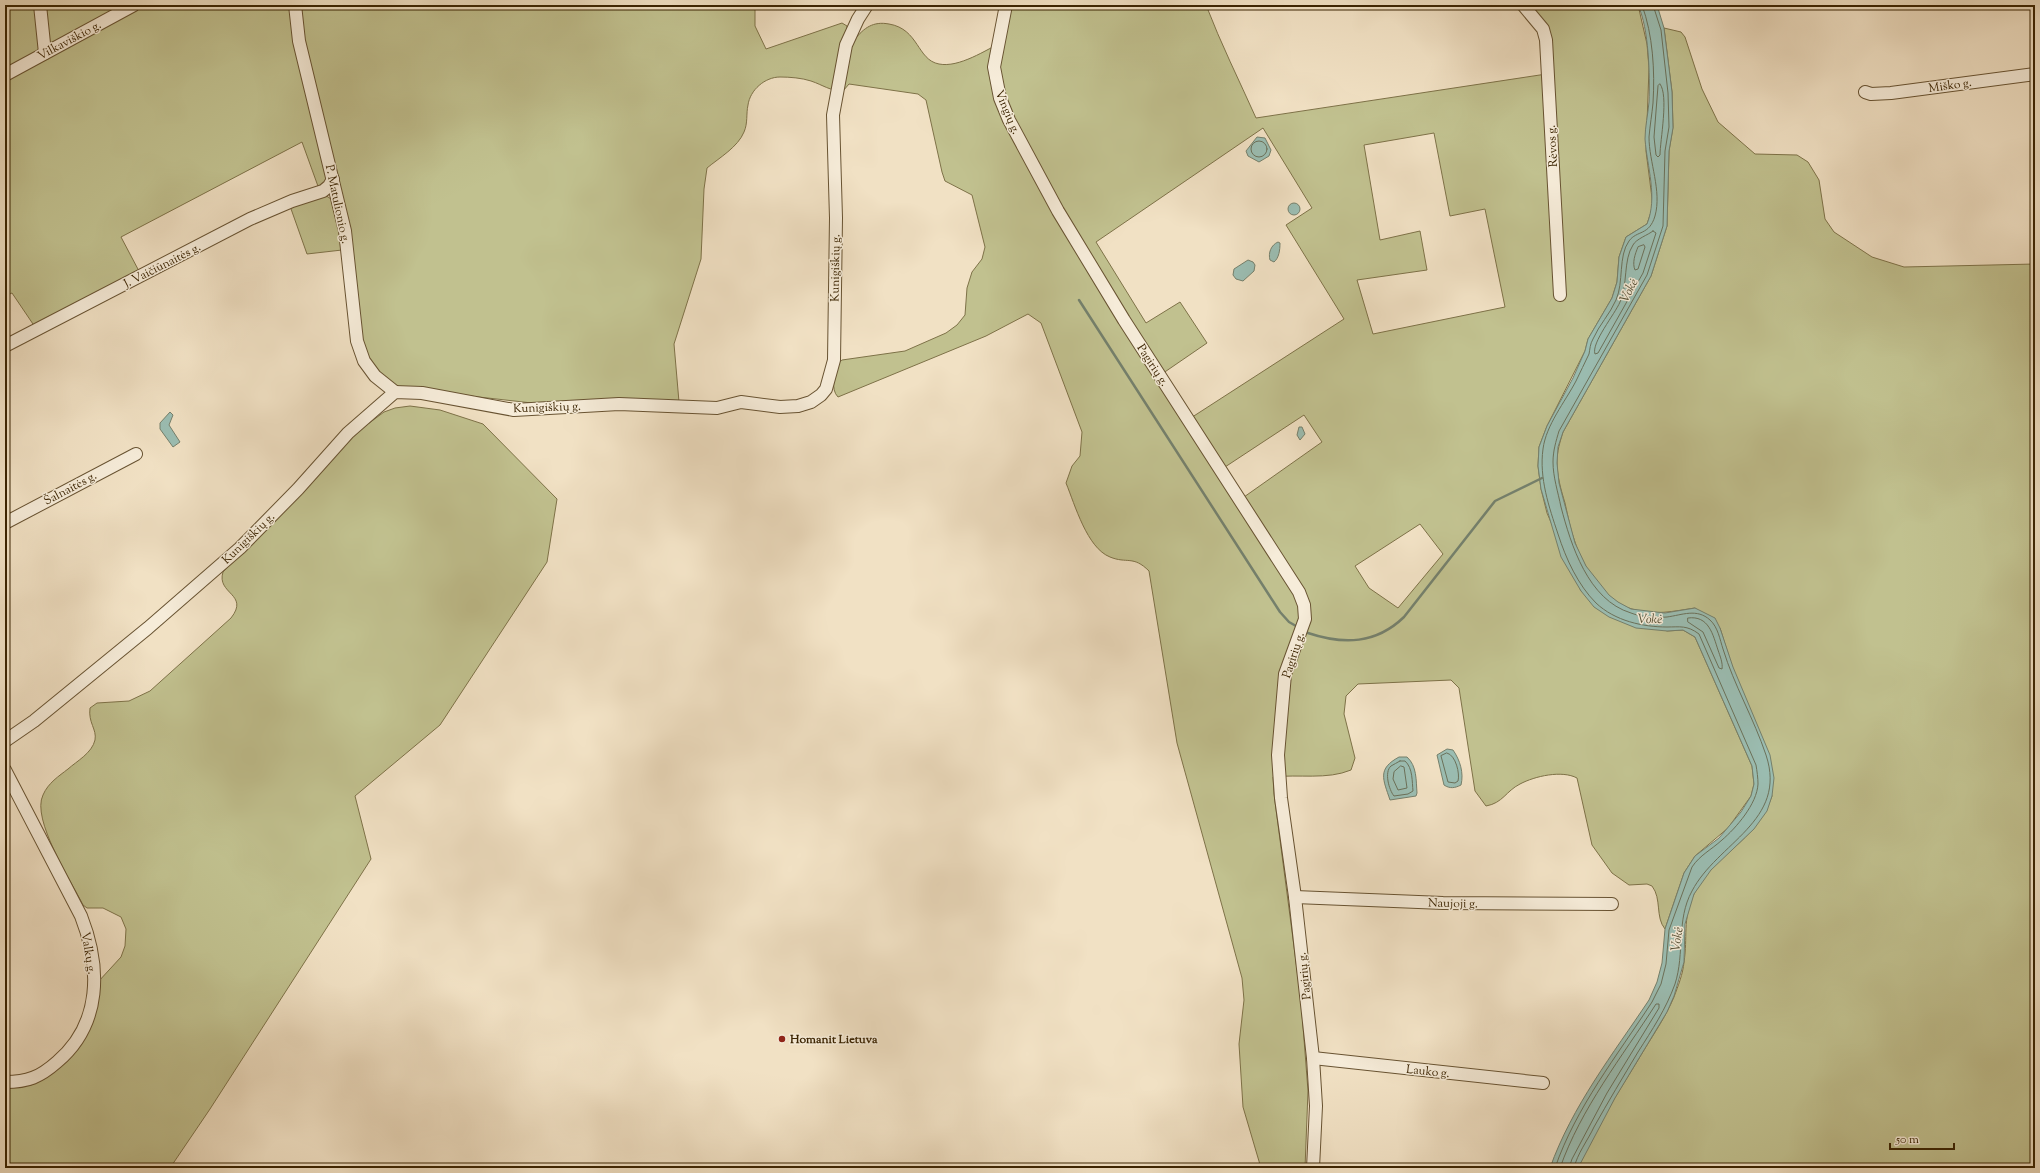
<svg xmlns="http://www.w3.org/2000/svg" width="2040" height="1173" font-family="'Sorts Mill Goudy',serif">
<style>
.green{fill:#c1c18f;stroke:#7e7248;fill-rule:evenodd}
.water{fill:#9bbeb3;stroke:#75806c}
.lines{fill:none;stroke-linecap:round;stroke-linejoin:round}
.shore{stroke:#6b715a;stroke-width:1}
.stream{stroke:#75806c;stroke-width:2.5}
.minor-casing{stroke:#685332;stroke-width:14}
.minor{stroke:#f6ecd9;stroke-width:12}
.poi-dot{fill:#8f2418;stroke:#f6ecd9;stroke-width:1.5}
.labels{text-anchor:middle;stroke-width:3;stroke-linejoin:round;paint-order:stroke}
.street-label{font-size:12px;fill:#3b2402;stroke:#f6ecd9}
.poi-label{font-size:12px;font-weight:bold;fill:#3b2402;stroke:#f6ecd9;text-anchor:start}
.water-label{font-size:13px;font-style:italic;fill:#585237;stroke:#f6ecd9}
</style>
<rect width="100%" height="100%" fill="#f1e1c4"/>
<filter id="stains"><feTurbulence type="fractalNoise" baseFrequency=".005" numOctaves="4"/><feColorMatrix values="0 0 0 0 .2 0 0 0 0 .09 0 0 0 0 .02 0 0 0 .5 -.17"/></filter>
<radialGradient id="worn" r=".72"><stop offset=".6" stop-color="#630" stop-opacity="0"/><stop offset="1" stop-color="#630" stop-opacity=".3"/></radialGradient>
<g class="green">
<path d="M 5,5 L 291,5 L 328,181 L 319,189 L 302,142 L 121,237 L 140,273 L 35,327 L 12,293 L 5,296 Z"/>
<path d="M 298,5 L 755,5 L 755,26 L 766,49 L 842,23 L 847,26 L 847,31 L 855,39 C 864,28 873,21 889,24 C 919,29 917,60 939,64 C 959,68 986,50 1004,41 L 1012,5 L 1206,5 C 1221,44 1239,80 1256,118 L 1553,73 C 1550,43 1553,27 1529,5 L 1638,5 L 1647,44 L 1649,68 L 1646,151 L 1653,206 L 1647,224 L 1626,237 L 1619,257 L 1617,282 L 1612,298 L 1588,339 L 1585,351 L 1547,426 L 1539,447 L 1538,466 L 1541,489 L 1547,513 L 1581,591 L 1667,631 L 1683,630 L 1695,637 L 1752,766 L 1754,784 L 1751,796 L 1728,828 L 1695,856 L 1684,873 L 1665,929 C 1655,917 1662,899 1652,886 L 1647,884 L 1629,885 L 1612,873 L 1592,845 L 1577,778 C 1562,770 1535,776 1520,784 C 1506,791 1503,803 1486,806 L 1475,791 L 1459,688 L 1451,680 L 1358,684 L 1346,696 L 1344,714 L 1355,758 L 1351,770 C 1327,780 1299,774 1273,777 L 1274,794 L 1301,1000 L 1308,1091 L 1305,1168 L 1261,1168 L 1243,1107 L 1239,1044 L 1244,1000 L 1242,978 L 1177,743 L 1149,571 C 1133,555 1127,564 1110,557 C 1087,548 1075,505 1066,483 L 1072,466 L 1080,456 L 1082,432 L 1041,323 L 1028,314 L 986,336 L 838,397 C 830,389 835,374 837,364 L 842,360 L 905,351 L 946,333 L 957,325 L 965,315 L 967,288 L 972,272 L 982,259 L 985,247 L 972,195 L 945,181 L 942,172 L 926,100 L 918,94 L 849,84 L 843,91 C 830,91 823,85 811,81 C 802,78 790,77 780,77 C 765,77 750,90 748,105 C 746,114 748,123 744,132 C 738,147 719,158 707,168 L 704,189 L 701,259 L 674,344 L 679,402 L 532,403 L 399,388 L 377,371 L 363,348 L 343,198 L 301,30 ZM 1263,128 L 1312,208 L 1286,225 L 1344,319 L 1183,423 L 1156,378 L 1207,343 L 1180,302 L 1146,323 L 1096,242 ZM 1434,133 L 1450,216 L 1485,209 L 1505,307 L 1373,334 L 1357,280 L 1427,270 L 1420,231 L 1380,240 L 1364,145 ZM 1304,415 L 1322,442 L 1244,497 L 1225,467 ZM 1420,524 L 1443,554 L 1398,608 L 1369,588 L 1355,566 Z"/>
<path d="M 1664,28 L 1681,32 L 1685,37 L 1702,89 L 1718,122 L 1755,154 L 1797,155 L 1808,162 L 1819,180 L 1825,219 L 1834,232 L 1872,257 L 1904,267 L 2035,264 L 2035,1168 L 1578,1168 C 1594,1128 1622,1087 1644,1050 C 1655,1032 1666,1016 1674,997 C 1678,986 1683,974 1684,962 C 1688,937 1682,920 1694,894 C 1713,854 1756,843 1772,796 L 1720,628 L 1695,608 C 1674,611 1654,616 1632,609 C 1605,602 1583,567 1575,542 C 1570,529 1568,516 1565,503 C 1561,490 1557,476 1557,462 C 1557,451 1560,442 1563,432 L 1651,276 L 1667,226 L 1669,151 L 1673,127 L 1672,92 Z"/>
<path d="M 325,195 L 334,201 L 342,250 L 307,254 L 290,206 Z"/>
<path d="M 410,406 L 440,410 L 483,424 L 557,499 L 547,562 L 440,725 L 355,796 L 371,859 L 210,1109 L 170,1168 L 5,1168 L 5,1088 L 31,1085 L 46,1078 L 83,1041 L 92,1024 L 97,1002 L 98,982 L 121,957 L 125,946 L 126,929 L 121,917 L 103,908 L 87,908 L 83,905 C 71,881 31,819 43,795 C 48,783 59,776 68,769 C 77,761 92,753 95,740 C 97,729 88,723 90,708 L 97,703 L 129,701 L 150,691 L 231,618 C 250,594 216,594 223,572 L 273,521 L 353,435 L 384,412 L 395,408 Z"/>
</g>
<g class="water">
<path d="M 1638,5 L 1657,5 L 1664,28 L 1672,92 L 1673,128 L 1669,151 L 1667,226 L 1651,276 L 1563,432 L 1558,447 L 1557,463 L 1559,483 L 1575,543 L 1586,566 L 1609,595 L 1618,602 L 1631,609 L 1665,613 L 1695,608 L 1715,618 L 1720,628 L 1733,667 L 1770,755 L 1774,778 L 1772,796 L 1767,811 L 1754,829 L 1711,870 L 1694,894 L 1685,924 L 1684,962 L 1674,996 L 1667,1012 L 1615,1098 L 1578,1168 L 1550,1168 C 1572,1106 1613,1054 1649,1000 L 1657,982 L 1662,963 L 1665,929 L 1684,873 L 1695,856 L 1719,838 L 1741,812 L 1751,796 L 1754,784 L 1752,766 L 1695,637 L 1683,630 L 1667,631 L 1636,628 L 1609,617 L 1594,607 L 1581,591 L 1561,557 L 1541,489 L 1538,466 L 1539,447 L 1547,426 L 1573,378 L 1585,351 L 1588,339 L 1612,298 L 1617,282 L 1619,257 L 1626,237 L 1647,224 C 1658,197 1647,167 1645,139 C 1645,127 1648,114 1649,102 C 1650,75 1649,29 1638,5 Z"/>
<path d="M 1257,137 L 1265,138 L 1271,150 L 1269,156 L 1259,162 L 1248,156 L 1246,151 Z"/>
<circle cx="1294" cy="209" r="6"/>
<path d="M 1278,242 L 1280,243 C 1280,250 1279,258 1274,262 L 1270,260 C 1268,253 1271,245 1278,242 Z"/>
<path d="M 1248,260 L 1253,262 L 1255,265 L 1254,271 L 1243,281 L 1236,279 L 1233,275 L 1234,269 Z"/>
<path d="M 170,412 L 173,415 L 169,425 L 180,442 L 173,447 L 160,429 L 160,423 Z"/>
<path d="M 1299,427 L 1302,427 L 1305,434 L 1300,440 L 1297,435 Z"/>
<path d="M 1447,749 L 1453,750 C 1460,760 1464,773 1461,785 C 1455,788 1450,789 1444,785 L 1437,755 Z"/>
<path d="M 1399,757 L 1407,757 C 1417,766 1416,780 1417,793 L 1416,796 L 1390,800 C 1383,779 1377,769 1399,757 Z"/>
</g>
<g class="lines">
<g class="shore">
<path d="M 1660,84 C 1669,95 1660,141 1660,155 L 1658,157 L 1656,155 L 1654,137 L 1658,86 Z"/>
<circle cx="1259" cy="149" r="8"/>
<path d="M 1653,231 L 1656,233 L 1643,273 L 1598,353 L 1595,354 C 1591,343 1615,314 1620,302 C 1628,285 1623,260 1633,245 C 1636,239 1648,235 1653,231 Z"/>
<path d="M 1644,245 L 1645,247 L 1638,269 L 1635,270 C 1632,263 1635,254 1638,247 Z"/>
<path d="M 1688,618 C 1709,615 1713,635 1718,650 C 1720,656 1723,663 1722,669 L 1719,668 L 1703,632 L 1688,622 Z"/>
<path d="M 1447,753 C 1456,755 1460,774 1458,781 L 1455,783 L 1448,782 L 1441,756 Z"/>
<path d="M 1400,761 L 1405,761 C 1413,768 1412,782 1413,791 L 1408,794 L 1394,796 C 1389,790 1384,772 1391,766 C 1394,764 1397,763 1400,761 Z"/>
<path d="M 1401,766 L 1404,767 L 1407,788 L 1398,790 L 1393,779 L 1394,772 Z"/>
<path d="M 1555,1168 C 1576,1107 1617,1056 1652,1002 L 1661,984 L 1666,964 L 1669,930 L 1692,867 C 1700,855 1711,850 1722,840 C 1736,828 1757,804 1758,784 C 1758,778 1757,771 1756,765 L 1699,634 C 1687,625 1680,627 1667,627 C 1643,627 1615,621 1596,603 C 1578,585 1566,559 1558,534 C 1549,507 1539,478 1543,449 C 1546,425 1565,402 1576,381 C 1580,372 1585,363 1589,354 C 1590,349 1590,344 1593,339 C 1599,325 1610,314 1616,300 C 1624,282 1618,256 1629,241 C 1637,230 1649,236 1655,216 C 1662,191 1649,162 1649,137 C 1650,125 1652,114 1653,103 C 1655,71 1653,35 1642,5"/>
<path d="M 1560,1168 C 1581,1108 1622,1057 1656,1004 L 1659,1004 L 1659,1008 L 1607,1093 L 1572,1159 L 1569,1168"/>
<path d="M 1574,1168 C 1577,1154 1588,1140 1594,1127 C 1608,1102 1623,1077 1638,1052 C 1652,1030 1666,1009 1675,984 C 1685,953 1676,920 1692,891 C 1717,843 1788,821 1766,755 C 1754,719 1734,685 1723,649 C 1720,640 1718,627 1710,620 C 1697,608 1682,615 1667,617 C 1655,618 1641,617 1631,613 C 1588,600 1571,545 1561,507 C 1558,492 1553,477 1553,462 C 1553,451 1556,441 1559,431 L 1647,275 L 1663,226 L 1665,151 L 1669,127 L 1668,93 L 1661,30 L 1653,5"/>
</g>
<g class="stream">
<path d="M 1079,300 L 1280,612 L 1289,622 L 1296,626"/>
<path d="M 1308,633 C 1344,645 1376,644 1404,617 L 1495,501 L 1542,478"/>
</g>
<g class="minor-casing">
<g id="minor">
<path d="M 40,5 L 45,53"/>
<path d="M 295,5 L 299,41 L 345,231 L 357,341 L 364,361 L 375,376 L 395,392"/>
<path d="M 1006,5 L 994,67 L 1000,98 L 1009,120 L 1058,211 L 1124,320 L 1299,592 L 1304,605 L 1305,619 L 1285,674 L 1278,755 L 1281,798 L 1295,897 L 1313,1058 L 1316,1106 L 1313,1168"/>
<path d="M 1523,5 L 1543,29 L 1546,40 L 1560,295"/>
<path d="M 5,75 L 134,5"/>
<path d="M 1865,92 L 1871,94 L 1891,93 L 2035,74"/>
<path d="M 5,346 L 250,219 L 292,201 L 323,191 L 329,186 L 333,179"/>
<path d="M 5,523 L 136,454"/>
<path d="M 5,741 L 34,721 L 148,628 L 240,548 L 298,489 L 348,433 L 395,392 L 422,393 L 514,410 L 619,404 L 717,408 L 741,402 L 780,407 L 798,406 L 811,402 L 821,395 L 826,389 L 834,360 L 836,218 L 833,115 L 846,45 L 858,19 L 867,5"/>
<path d="M 5,770 L 81,916 C 101,967 102,1024 57,1062 C 40,1077 28,1082 5,1082"/>
<path d="M 1295,897 L 1443,903 L 1612,904"/>
<path d="M 1313,1058 L 1543,1083"/>
</g>
</g>
<use href="#minor" class="minor"/>
</g>
<circle class="poi-dot" cx="782" cy="1039" r="4"/>
<g class="labels">
<g class="street-label">
<text transform="translate(69 40) rotate(-28)" y="4">Vilkaviškio g.</text>
<text transform="translate(1950 85) rotate(-8)" y="4">Miško g.</text>
<text transform="translate(1008 112) rotate(67)" y="4">Vingių g.</text>
<text transform="translate(1552 146) rotate(-93)" y="4">Rėvos g.</text>
<text transform="translate(338 204) rotate(78)" y="4">P. Matulionio g.</text>
<text transform="translate(162 265) rotate(-27)" y="4">J. Vaičiūnaitės g.</text>
<text transform="translate(835 268) rotate(-89)" y="4">Kunigiškių g.</text>
<text transform="translate(1153 365) rotate(57)" y="4">Pagirių g.</text>
<text transform="translate(547 407) rotate(-2)" y="4">Kunigiškių g.</text>
<text transform="translate(70 488) rotate(-28)" y="4">Šalnaitės g.</text>
<text transform="translate(248 538) rotate(-44)" y="4">Kunigiškių g.</text>
<text transform="translate(1293 655) rotate(-72)" y="4">Pagirių g.</text>
<text transform="translate(1453 903) rotate(1)" y="4">Naujoji g.</text>
<text transform="translate(89 953) rotate(81)" y="4">Valkų g.</text>
<text transform="translate(1304 976) rotate(-96)" y="4">Pagirių g.</text>
<text transform="translate(1428 1071) rotate(6)" y="4">Lauko g.</text>
</g>
<g class="poi-label">
<text x="790" y="1043">Homanit Lietuva</text>
</g>
<g class="water-label">
<text transform="translate(1628 290) rotate(-63)" y="5">Vokė</text>
<text transform="translate(1650 618) rotate(1)" y="5">Vokė</text>
<text transform="translate(1676 939) rotate(-82)" y="5">Vokė</text>
</g>
</g>
<rect width="2040" height="1173" fill="none" stroke="#f1e1c4" stroke-width="20"/>
<rect x="6" y="6" width="2028" height="1161" fill="none" stroke="#3b2402" stroke-width="2"/>
<rect x="10" y="10" width="2020" height="1153" fill="none" stroke="#3b2402"/>
<path d="M1890 1143v6h64v-6" fill="none" stroke="#3b2402" stroke-width="2"/>
<text x="1896" y="1143" font-size="12" fill="#3b2402" stroke="#f6ecd9" stroke-width="3" paint-order="stroke">50 m</text>
<rect width="100%" height="100%" filter="url(#stains)"/>
<rect width="100%" height="100%" fill="url(#worn)"/>
</svg>
